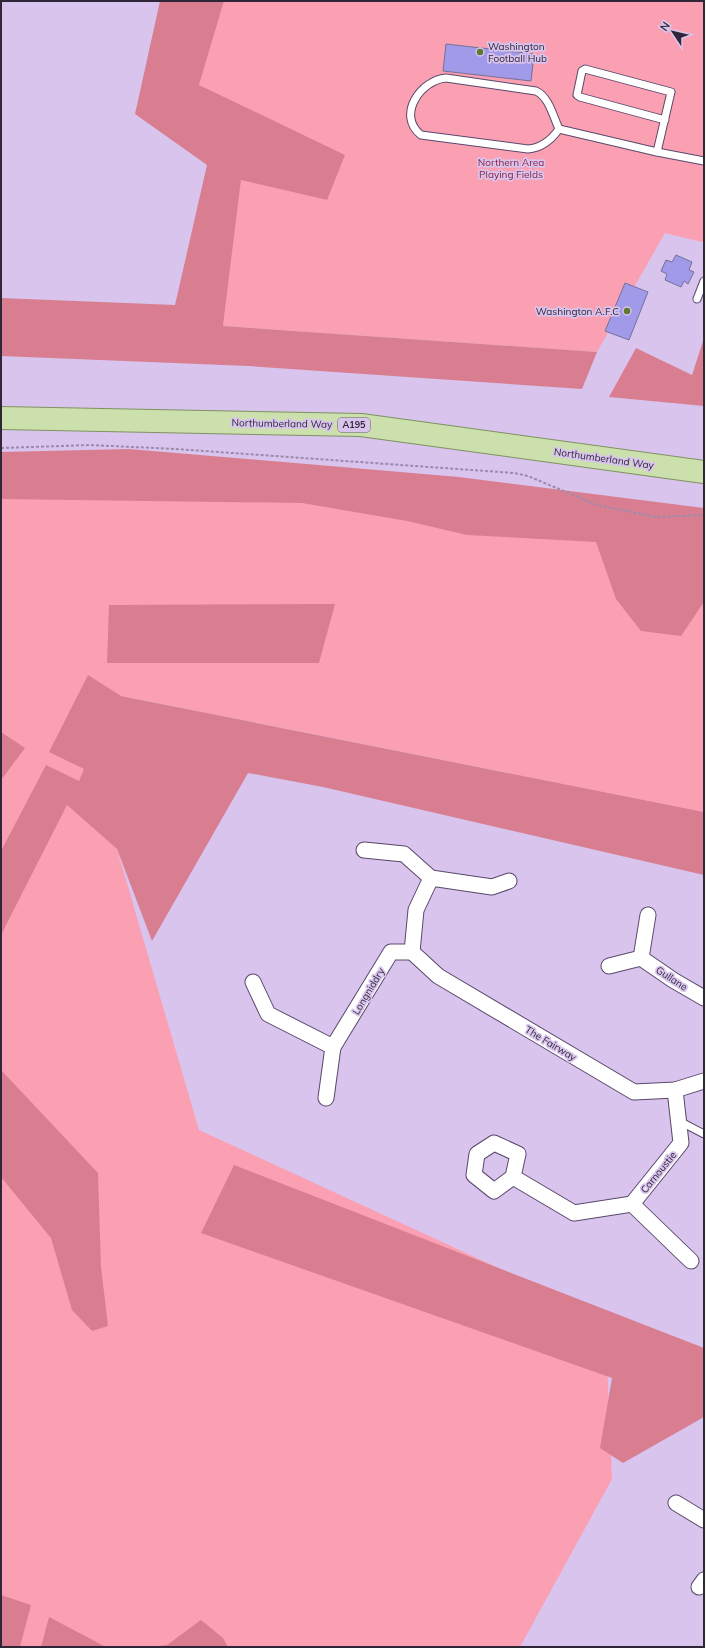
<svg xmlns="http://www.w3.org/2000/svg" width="705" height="1648" font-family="Mulish,sans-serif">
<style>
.green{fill:#fba0b2}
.forest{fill:#d97e91}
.building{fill:#a19ae9;stroke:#737198}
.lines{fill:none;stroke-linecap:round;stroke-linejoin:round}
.service-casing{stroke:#5a486b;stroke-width:9}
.minor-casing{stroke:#5a486b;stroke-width:17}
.primary-casing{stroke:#7e9260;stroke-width:24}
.path{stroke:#9b8bab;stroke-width:2;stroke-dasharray:3 2;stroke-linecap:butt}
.service{stroke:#fff;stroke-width:7}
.minor{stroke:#fff;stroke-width:15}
.primary{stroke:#cbe0ad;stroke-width:22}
.poi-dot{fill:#5c792e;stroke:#d8c4ed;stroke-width:1.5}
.labels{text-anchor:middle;stroke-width:3.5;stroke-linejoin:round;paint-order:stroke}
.shield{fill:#d8c4ed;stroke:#62566e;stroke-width:1}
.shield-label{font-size:9px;font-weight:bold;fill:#2f2737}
.poi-label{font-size:10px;fill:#2f2737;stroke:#d8c4ed;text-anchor:start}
.park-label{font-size:10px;fill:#8b2042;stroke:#d8c4ed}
.street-label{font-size:10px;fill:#2f2737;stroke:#d8c4ed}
</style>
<rect width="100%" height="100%" fill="#d8c4ed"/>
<g class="green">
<path d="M 224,1 L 704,1 L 704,240 L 702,242 L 665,233 L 597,352 L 223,326 L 241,179 L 327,200 L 199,85 Z"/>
<path d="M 355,495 L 704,563 L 704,812 L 122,696 L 67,805 L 117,849 L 199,1130 L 605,1317 L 612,1479 L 520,1647 L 1,1647 L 1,498 Z"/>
</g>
<g class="forest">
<path d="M 160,1 L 224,1 L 199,85 L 345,155 L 327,200 L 241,180 L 223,326 L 597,352 L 582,389 L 248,366 L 1,356 L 1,298 L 175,305 L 207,165 L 135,114 Z"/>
<path d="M 704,338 L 704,406 L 609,397 L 636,348 L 692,375 Z"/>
<path d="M 129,449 L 459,477 L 704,508 L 704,602 L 681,636 L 641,631 L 616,599 L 596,542 L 467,535 L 407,521 L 302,503 L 1,499 L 1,452 Z"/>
<path d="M 335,604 L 319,663 L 107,663 L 109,605 Z"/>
<path d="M 88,675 L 121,696 L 704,812 L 704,875 L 323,787 L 248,773 L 152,941 L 117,849 L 67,805 L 1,935 L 1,851 L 46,765 L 79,781 L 84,769 L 49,752 Z"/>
<path d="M 1,732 L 25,748 L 1,780 Z"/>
<path d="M 1,1070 L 98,1173 L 101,1267 L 108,1326 L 92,1331 L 72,1310 L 51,1238 L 1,1177 Z"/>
<path d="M 234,1165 L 704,1348 L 704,1417 L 623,1463 L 600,1448 L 612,1378 L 201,1233 Z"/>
<path d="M 1,1595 L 31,1605 L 20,1647 L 1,1647 Z"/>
<path d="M 49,1617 L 106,1647 L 41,1647 Z"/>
<path d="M 201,1620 L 223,1638 L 228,1647 L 151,1647 L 167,1645 Z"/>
</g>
<g class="building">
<path d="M 446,44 L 534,54 L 531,81 L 443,71 Z"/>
<path d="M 676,255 L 692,262 L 689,270 L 694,272 L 688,284 L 684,281 L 681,287 L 665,280 L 667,274 L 661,271 L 666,260 L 672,262 Z"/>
<path d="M 625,283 L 648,292 L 629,340 L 605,331 Z"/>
</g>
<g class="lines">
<g class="service-casing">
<g id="service">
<path d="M 446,78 L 536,91 C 549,97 553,116 559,129 C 552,139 541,148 528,149 L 421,135 C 396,115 421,80 446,78 Z"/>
<path d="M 559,129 L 657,152 L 704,161"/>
<path d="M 657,152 L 671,92 L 585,69 L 582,71 L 577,95 L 580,97 L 665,120"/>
<path d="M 697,299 L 704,281"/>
<path d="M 679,1121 L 704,1134"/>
</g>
</g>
<g class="minor-casing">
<g id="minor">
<path d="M 364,850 L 404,854 L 431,878"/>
<path d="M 648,915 L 641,958 L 673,980 L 704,998"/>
<path d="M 412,952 L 438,976 L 634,1092 L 675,1090 L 704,1081"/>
<path d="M 412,952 L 416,910 L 431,878 L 492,887 L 509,881"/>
<path d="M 609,966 L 641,958"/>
<path d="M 253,982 L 268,1014 L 333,1047"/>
<path d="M 326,1098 L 333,1047 L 391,952 L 412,952"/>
<path d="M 513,1177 L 494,1191 L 474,1175 L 477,1154 L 494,1143 L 518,1154 L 513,1177 L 574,1213 L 632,1204 L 681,1143 L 675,1090"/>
<path d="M 632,1204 L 691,1261"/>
<path d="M 676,1503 L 704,1520"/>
<path d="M 699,1587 L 704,1580"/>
</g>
</g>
<g class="primary-casing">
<path id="primary" d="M 1,418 L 361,425 L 704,472"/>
</g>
<path class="path" d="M 1,448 L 90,445 L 176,449 L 514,473 L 528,476 L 597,505 L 656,517 L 704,515"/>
<use href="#service" class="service"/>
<use href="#minor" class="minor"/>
<use href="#primary" class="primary"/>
</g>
<g class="poi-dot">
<circle cx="480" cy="52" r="4"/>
<circle cx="627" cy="311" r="4"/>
</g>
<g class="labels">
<rect class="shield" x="338" y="418" width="32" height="14" rx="3"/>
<g class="shield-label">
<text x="354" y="428">A195</text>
</g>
<g class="poi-label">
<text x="488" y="50">Washington<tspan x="488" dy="12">Football Hub</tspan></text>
<text x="619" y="315" text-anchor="end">Washington A.F.C</text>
</g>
<g class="park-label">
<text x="511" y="166">Northern Area<tspan x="511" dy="12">Playing Fields</tspan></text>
</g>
<g class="street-label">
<text transform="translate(282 423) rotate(1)" y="4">Northumberland Way</text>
<text transform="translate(604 458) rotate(8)" y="4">Northumberland Way</text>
<text transform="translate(672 978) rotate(33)" y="4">Gullane</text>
<text transform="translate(368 991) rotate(-59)" y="4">Longniddry</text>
<text transform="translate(551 1043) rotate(31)" y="4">The Fairway</text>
<text transform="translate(658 1172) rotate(-51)" y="4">Carnoustie</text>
</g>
</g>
<rect width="705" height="1648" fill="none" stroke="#2f2737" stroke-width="4"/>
<g transform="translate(673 32) rotate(305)" stroke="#d8c4ed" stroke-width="3" paint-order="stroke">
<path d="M0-3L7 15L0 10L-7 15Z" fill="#2f2737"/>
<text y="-6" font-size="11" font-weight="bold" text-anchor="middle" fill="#2f2737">N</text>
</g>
</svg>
